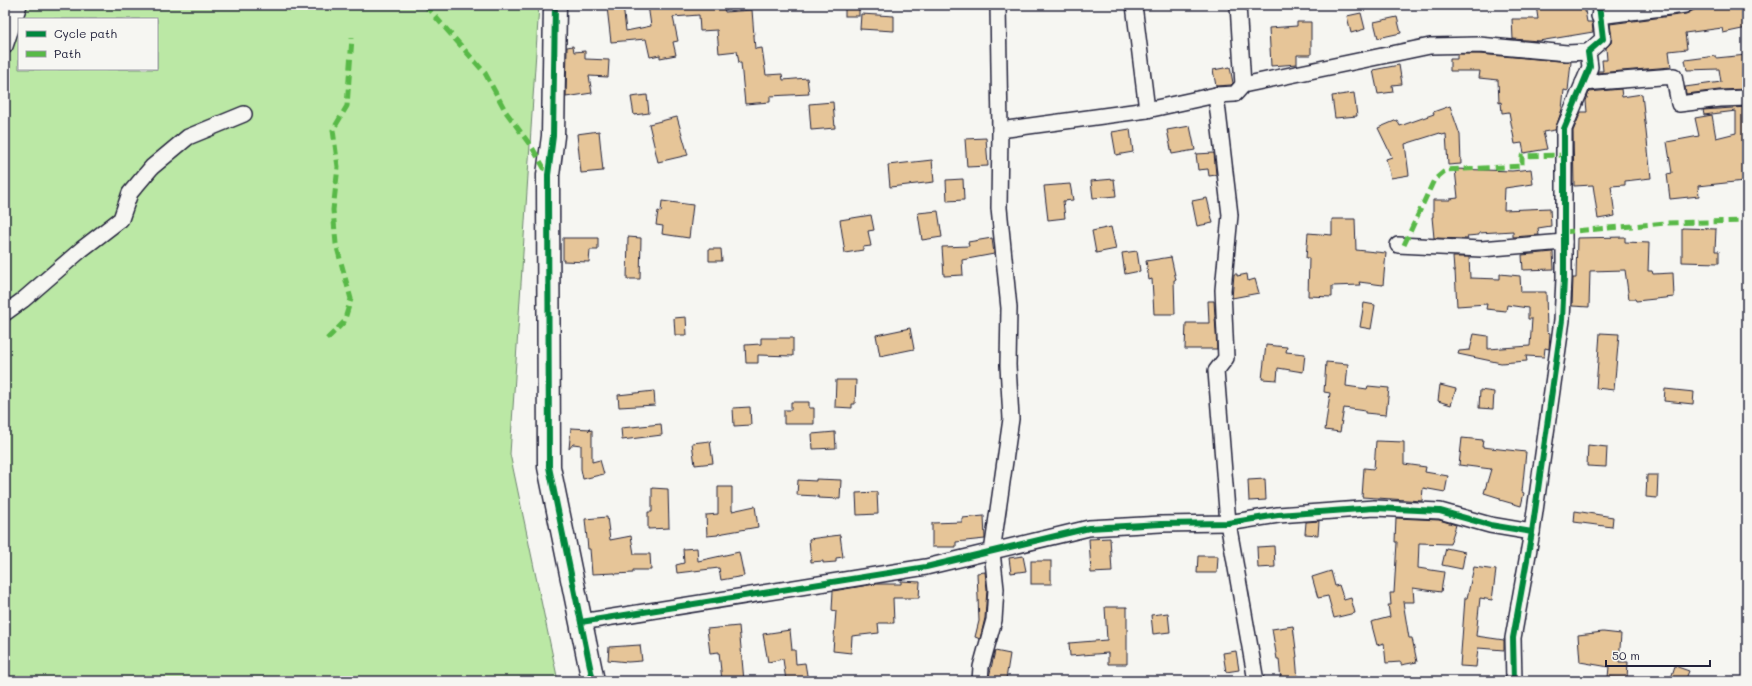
<svg xmlns="http://www.w3.org/2000/svg" width="1752" height="686" font-family="Mali,sans-serif">
<style>
.green{fill:#bbe8a5;stroke:#6e8570;fill-rule:evenodd}
.building{fill:#e6c598;stroke:#22223b}
.lines{fill:none;stroke-linecap:round;stroke-linejoin:round}
.street-casing{stroke:#22223b;stroke-width:18}
.secondary-casing{stroke:#22223b;stroke-width:25}
.street{stroke:#f6f6f2;stroke-width:15}
.secondary{stroke:#f6f6f2;stroke-width:22}
.quiet{stroke:#58b947;stroke-width:5;stroke-dasharray:10 5;stroke-linecap:butt}
.cycleway-casing{stroke:#f6f6f2;stroke-width:8}
.cycleway{stroke:#00873e;stroke-width:6}
</style>
<rect width="100%" height="100%" fill="#f6f6f2"/>
<filter id="ink" filterUnits="userSpaceOnUse"><feTurbulence type="fractalNoise" baseFrequency=".025" numOctaves="2"/><feDisplacementMap in="SourceGraphic" scale="8" xChannelSelector="R" yChannelSelector="G"/><feConvolveMatrix kernelMatrix="1 2 1 2 8 2 1 2 1" color-interpolation-filters="sRGB"/></filter>
<g filter="url(#ink)">
<path class="green" d="M 5,5 L 539,5 L 510,454 L 558,681 L 5,681 ZM 19,19 L 157,19 L 157,69 L 19,69 Z"/>
<g class="building">
<path d="M 623,5 L 626,31 L 651,26 L 648,5 L 713,5 L 713,8 L 724,7 L 725,12 L 752,10 L 755,49 L 762,48 L 766,75 L 782,74 L 783,80 L 807,78 L 809,94 L 770,96 L 770,102 L 745,104 L 741,63 L 739,63 L 737,51 L 719,53 L 717,30 L 700,31 L 699,15 L 673,17 L 678,41 L 673,42 L 676,55 L 660,58 L 660,55 L 650,57 L 646,39 L 611,42 L 607,7 Z"/>
<rect x="845" y="5" width="14" height="11"/>
<path d="M 1536,5 L 1584,5 L 1587,22 L 1592,22 L 1593,32 L 1539,41 L 1513,39 L 1512,19 L 1538,19 Z"/>
<path d="M 1707,5 L 1747,5 L 1747,28 L 1723,33 L 1722,28 L 1685,33 L 1687,49 L 1669,51 L 1671,67 L 1597,73 L 1598,71 L 1603,71 L 1602,60 L 1607,60 L 1606,48 L 1611,43 L 1612,38 L 1610,24 L 1686,14 L 1696,9 L 1695,7 Z"/>
<path d="M 1361,13 L 1365,29 L 1351,33 L 1347,16 Z"/>
<path d="M 861,14 L 894,16 L 894,31 L 860,29 Z"/>
<path d="M 1397,17 L 1401,33 L 1378,38 L 1374,22 Z"/>
<path d="M 1297,22 L 1311,22 L 1311,55 L 1297,55 L 1297,64 L 1271,66 L 1269,28 L 1297,26 Z"/>
<path d="M 573,46 L 574,52 L 585,51 L 585,59 L 609,60 L 608,77 L 589,76 L 592,93 L 566,97 L 567,47 Z"/>
<path d="M 1457,54 L 1479,54 L 1571,62 L 1568,91 L 1564,90 L 1562,109 L 1555,130 L 1543,132 L 1547,149 L 1524,153 L 1522,143 L 1515,144 L 1509,112 L 1502,113 L 1501,102 L 1499,103 L 1498,80 L 1479,78 L 1480,71 L 1450,71 L 1450,59 L 1457,59 Z"/>
<path d="M 1747,55 L 1747,89 L 1719,90 L 1686,94 L 1685,87 L 1721,82 L 1719,69 L 1687,70 L 1685,60 L 1716,56 L 1716,58 Z"/>
<path d="M 1399,65 L 1402,84 L 1392,85 L 1393,92 L 1378,94 L 1373,70 Z"/>
<path d="M 1230,67 L 1233,83 L 1231,85 L 1216,86 L 1213,70 Z"/>
<path d="M 1621,89 L 1622,97 L 1642,94 L 1651,178 L 1625,181 L 1625,185 L 1611,186 L 1615,216 L 1598,219 L 1593,185 L 1574,186 L 1573,131 L 1581,112 L 1587,112 L 1586,101 L 1589,92 Z"/>
<path d="M 1354,93 L 1357,116 L 1335,118 L 1332,96 Z"/>
<path d="M 647,95 L 649,113 L 634,115 L 631,97 Z"/>
<path d="M 833,102 L 835,128 L 811,130 L 809,104 Z"/>
<path d="M 1450,106 L 1460,135 L 1461,164 L 1448,165 L 1446,134 L 1442,135 L 1440,133 L 1405,144 L 1409,175 L 1391,178 L 1386,159 L 1392,157 L 1378,128 L 1397,120 L 1400,126 L 1434,114 L 1433,112 Z"/>
<path d="M 1747,107 L 1747,175 L 1743,176 L 1744,181 L 1698,186 L 1699,196 L 1670,199 L 1667,174 L 1672,173 L 1667,142 L 1699,136 L 1695,118 L 1712,115 L 1716,138 L 1736,133 L 1736,111 L 1704,115 L 1703,110 Z"/>
<path d="M 677,117 L 688,155 L 658,162 L 649,124 Z"/>
<path d="M 1190,126 L 1195,150 L 1172,154 L 1167,130 Z"/>
<path d="M 1130,129 L 1133,152 L 1116,155 L 1112,132 Z"/>
<path d="M 599,131 L 603,171 L 581,173 L 577,134 Z"/>
<path d="M 986,138 L 988,166 L 967,167 L 965,139 Z"/>
<path d="M 1214,153 L 1216,175 L 1209,176 L 1208,169 L 1198,170 L 1196,154 Z"/>
<path d="M 932,160 L 934,182 L 890,187 L 888,165 Z"/>
<path d="M 1455,169 L 1512,171 L 1531,169 L 1533,184 L 1505,188 L 1504,210 L 1550,208 L 1551,226 L 1538,228 L 1539,235 L 1513,237 L 1513,231 L 1479,233 L 1479,235 L 1467,236 L 1468,239 L 1434,238 L 1432,217 L 1433,217 L 1433,200 L 1450,200 L 1450,199 L 1458,198 Z"/>
<path d="M 963,179 L 964,200 L 947,201 L 946,180 Z"/>
<path d="M 1114,179 L 1116,196 L 1093,198 L 1091,181 Z"/>
<path d="M 1070,184 L 1073,200 L 1063,201 L 1065,218 L 1048,220 L 1044,186 Z"/>
<path d="M 1207,198 L 1213,223 L 1197,226 L 1192,201 Z"/>
<path d="M 662,201 L 693,205 L 689,238 L 662,234 L 663,226 L 656,225 L 658,211 L 661,212 Z"/>
<path d="M 938,211 L 942,237 L 922,240 L 918,213 Z"/>
<path d="M 871,215 L 874,230 L 868,231 L 871,246 L 863,247 L 863,250 L 845,253 L 840,220 Z"/>
<path d="M 1332,219 L 1355,219 L 1356,250 L 1386,253 L 1383,285 L 1359,282 L 1360,285 L 1332,286 L 1332,297 L 1308,296 L 1309,258 L 1306,258 L 1308,233 L 1332,235 Z"/>
<path d="M 1111,227 L 1116,249 L 1096,253 L 1092,231 Z"/>
<path d="M 1682,228 L 1716,229 L 1715,251 L 1719,251 L 1719,263 L 1682,262 Z"/>
<path d="M 628,237 L 641,238 L 640,279 L 627,279 Z"/>
<path d="M 1625,237 L 1625,242 L 1649,243 L 1648,271 L 1652,271 L 1653,274 L 1673,273 L 1674,297 L 1636,301 L 1635,299 L 1629,299 L 1625,270 L 1590,271 L 1589,307 L 1572,306 L 1573,278 L 1576,278 L 1577,238 Z"/>
<path d="M 563,238 L 598,238 L 598,250 L 590,250 L 589,262 L 563,261 Z"/>
<path d="M 992,238 L 994,254 L 962,260 L 963,275 L 944,276 L 942,247 L 969,246 L 968,242 Z"/>
<path d="M 709,249 L 721,249 L 722,261 L 709,261 Z"/>
<path d="M 1137,251 L 1140,271 L 1125,274 L 1122,253 Z"/>
<path d="M 1553,252 L 1554,269 L 1523,270 L 1522,255 Z"/>
<path d="M 1171,257 L 1176,280 L 1174,280 L 1175,314 L 1154,314 L 1152,279 L 1149,280 L 1146,261 Z"/>
<path d="M 1453,257 L 1469,257 L 1470,278 L 1500,279 L 1500,274 L 1520,276 L 1521,292 L 1546,292 L 1547,332 L 1550,333 L 1549,349 L 1545,348 L 1544,357 L 1526,356 L 1527,361 L 1501,363 L 1458,354 L 1459,351 L 1470,350 L 1474,334 L 1488,336 L 1488,349 L 1530,346 L 1532,319 L 1528,319 L 1528,308 L 1507,305 L 1506,311 L 1486,309 L 1487,304 L 1457,306 L 1455,271 L 1454,271 Z"/>
<path d="M 1234,274 L 1237,274 L 1237,276 L 1247,274 L 1248,281 L 1255,279 L 1259,293 L 1232,298 Z"/>
<path d="M 1208,301 L 1214,301 L 1217,349 L 1185,349 L 1186,323 L 1209,323 Z"/>
<path d="M 1364,303 L 1375,305 L 1371,329 L 1360,327 Z"/>
<path d="M 686,317 L 687,335 L 675,335 L 674,318 Z"/>
<path d="M 910,328 L 914,349 L 880,356 L 876,335 Z"/>
<path d="M 1600,333 L 1619,334 L 1614,390 L 1596,388 Z"/>
<path d="M 761,338 L 793,338 L 793,356 L 758,355 L 758,363 L 746,363 L 745,345 L 761,344 Z"/>
<path d="M 1266,345 L 1287,347 L 1286,352 L 1305,354 L 1303,372 L 1278,368 L 1277,380 L 1262,379 Z"/>
<path d="M 1326,362 L 1348,364 L 1346,386 L 1367,389 L 1368,386 L 1389,388 L 1386,415 L 1365,413 L 1365,411 L 1344,408 L 1340,432 L 1325,430 L 1330,393 L 1324,392 Z"/>
<path d="M 836,380 L 856,380 L 855,404 L 852,404 L 852,408 L 835,407 Z"/>
<path d="M 1440,385 L 1456,389 L 1451,405 L 1438,401 Z"/>
<path d="M 1665,389 L 1694,392 L 1693,404 L 1664,401 Z"/>
<path d="M 1480,390 L 1494,392 L 1493,409 L 1479,408 Z"/>
<path d="M 654,391 L 655,405 L 619,407 L 618,395 Z"/>
<path d="M 791,402 L 809,402 L 809,408 L 814,408 L 814,424 L 784,424 L 784,410 L 791,410 Z"/>
<path d="M 750,407 L 751,425 L 734,426 L 733,408 Z"/>
<path d="M 661,424 L 662,435 L 622,440 L 621,428 Z"/>
<path d="M 571,428 L 590,429 L 588,431 L 592,430 L 592,462 L 600,460 L 604,474 L 583,479 L 581,469 L 581,445 L 573,444 L 569,449 Z"/>
<path d="M 835,432 L 836,448 L 813,449 L 812,434 Z"/>
<path d="M 1462,438 L 1483,440 L 1482,447 L 1526,452 L 1522,492 L 1524,493 L 1521,506 L 1500,500 L 1500,498 L 1484,493 L 1491,469 L 1459,465 Z"/>
<path d="M 710,441 L 713,463 L 695,465 L 692,443 Z"/>
<path d="M 1376,441 L 1404,442 L 1404,464 L 1426,467 L 1425,472 L 1448,476 L 1445,492 L 1423,488 L 1422,501 L 1362,497 L 1364,468 L 1374,469 Z"/>
<path d="M 1588,445 L 1607,447 L 1606,467 L 1587,466 Z"/>
<path d="M 1647,475 L 1658,475 L 1657,498 L 1646,497 Z"/>
<path d="M 816,479 L 841,480 L 840,499 L 818,498 L 818,496 L 797,495 L 798,480 L 816,481 Z"/>
<path d="M 1265,479 L 1266,500 L 1249,501 L 1248,480 Z"/>
<path d="M 718,487 L 732,487 L 732,511 L 755,506 L 758,527 L 718,534 L 718,535 L 707,536 L 706,515 L 718,514 Z"/>
<path d="M 652,488 L 668,489 L 669,528 L 648,529 L 648,512 L 652,512 Z"/>
<path d="M 877,492 L 878,514 L 857,515 L 856,493 Z"/>
<path d="M 1575,511 L 1613,517 L 1612,527 L 1574,522 Z"/>
<path d="M 984,516 L 985,539 L 956,542 L 956,547 L 932,547 L 932,523 L 962,522 L 962,518 Z"/>
<path d="M 607,517 L 610,540 L 631,536 L 634,554 L 650,554 L 651,570 L 633,570 L 633,573 L 615,574 L 615,573 L 592,574 L 590,549 L 588,549 L 585,519 Z"/>
<path d="M 1396,518 L 1439,520 L 1456,525 L 1450,544 L 1419,543 L 1418,568 L 1444,572 L 1441,592 L 1413,588 L 1414,602 L 1403,602 L 1409,638 L 1412,638 L 1417,662 L 1401,665 L 1401,662 L 1386,663 L 1384,643 L 1377,645 L 1371,622 L 1390,617 L 1388,605 L 1391,605 L 1390,593 L 1394,593 L 1397,542 L 1395,542 Z"/>
<path d="M 1319,521 L 1318,535 L 1305,534 L 1306,522 Z"/>
<path d="M 840,535 L 843,557 L 836,558 L 836,562 L 823,563 L 823,561 L 811,562 L 809,539 Z"/>
<path d="M 1110,538 L 1112,572 L 1091,573 L 1089,539 Z"/>
<path d="M 1274,546 L 1275,567 L 1258,568 L 1257,547 Z"/>
<path d="M 697,548 L 698,561 L 739,552 L 744,576 L 721,580 L 719,568 L 677,573 L 676,565 L 684,563 L 683,549 Z"/>
<path d="M 1446,548 L 1465,552 L 1462,569 L 1442,565 Z"/>
<path d="M 1023,556 L 1026,571 L 1011,573 L 1009,558 Z"/>
<path d="M 1198,556 L 1218,556 L 1217,573 L 1197,573 Z"/>
<rect x="1031" y="561" width="20" height="23"/>
<path d="M 1474,567 L 1496,570 L 1492,600 L 1480,598 L 1476,636 L 1504,640 L 1504,650 L 1478,648 L 1476,667 L 1460,666 L 1465,598 L 1467,598 Z"/>
<path d="M 1331,571 L 1335,586 L 1339,585 L 1344,600 L 1351,598 L 1355,613 L 1334,618 L 1328,596 L 1318,598 L 1312,577 Z"/>
<path d="M 985,572 L 987,589 L 985,618 L 980,639 L 975,637 L 979,621 L 977,573 Z"/>
<path d="M 901,581 L 920,582 L 919,598 L 893,598 L 894,623 L 878,623 L 879,633 L 852,636 L 851,653 L 833,651 L 836,611 L 832,610 L 833,591 L 875,584 L 901,584 Z"/>
<path d="M 1105,607 L 1127,607 L 1127,664 L 1108,664 L 1108,653 L 1070,656 L 1069,643 L 1107,640 Z"/>
<path d="M 1168,613 L 1170,632 L 1153,634 L 1151,615 Z"/>
<path d="M 739,626 L 744,681 L 722,681 L 719,652 L 710,653 L 707,629 Z"/>
<path d="M 1293,626 L 1297,657 L 1296,657 L 1298,681 L 1281,681 L 1279,659 L 1277,659 L 1272,629 Z"/>
<path d="M 790,630 L 792,650 L 795,650 L 796,664 L 805,663 L 808,681 L 786,681 L 783,659 L 768,662 L 763,634 Z"/>
<path d="M 1603,632 L 1621,634 L 1619,662 L 1628,662 L 1627,678 L 1608,677 L 1609,667 L 1580,662 L 1578,635 Z"/>
<path d="M 640,645 L 642,661 L 628,662 L 608,660 L 609,647 Z"/>
<path d="M 995,651 L 1010,654 L 1006,679 L 989,677 Z"/>
<path d="M 1236,651 L 1239,670 L 1226,672 L 1223,653 Z"/>
<path d="M 1675,666 L 1689,671 L 1685,681 L 1670,681 Z"/>
</g>
<g class="lines">
<g class="street-casing">
<g id="street">
<path d="M 1134,5 L 1147,110"/>
<path d="M 1238,5 L 1243,85"/>
<path d="M 1599,16 L 1685,5"/>
<path d="M 5,46 L 19,5"/>
<path d="M 1583,83 L 1674,76 L 1679,104 L 1720,99 L 1747,98"/>
<path d="M 1216,95 L 1230,215 L 1223,290 L 1226,358 L 1216,371 L 1228,523 L 1256,681"/>
<path d="M 1000,130 L 1147,110 L 1216,95 L 1235,94 L 1243,85 L 1430,46 L 1479,45 L 1567,53 L 1588,52"/>
<path d="M 1398,245 L 1481,249 L 1564,242"/>
<path d="M 5,313 L 23,300 L 82,249 L 121,219 L 130,193 L 152,167 L 188,137 L 244,114"/>
<path d="M 581,622 L 926,567 L 1089,528 L 1161,524 L 1228,523 L 1278,515 L 1374,508 L 1440,511 L 1490,525 L 1532,532"/>
<path d="M 980,681 L 981,667 L 994,620 L 996,589 L 992,552 L 1011,419 L 1008,365 L 1009,308 L 999,208 L 1000,130 L 998,5"/>
<path d="M 1514,681 L 1513,638 L 1532,532 L 1562,320 L 1564,278 L 1564,129 L 1590,67 L 1588,52 L 1603,39 L 1599,5"/>
</g>
</g>
<g class="secondary-casing">
<path id="secondary" d="M 555,5 L 553,136 L 548,175 L 549,467 L 593,681"/>
</g>
<use href="#street" class="street"/>
<use href="#secondary" class="secondary"/>
<g class="quiet">
<path d="M 425,5 L 485,73 L 506,112 L 533,149 L 547,173"/>
<path d="M 1563,232 L 1666,223 L 1747,221"/>
<path d="M 1404,245 L 1434,180 L 1446,170 L 1522,166 L 1522,156 L 1564,155"/>
<path d="M 327,339 L 344,322 L 351,299 L 336,244 L 333,210 L 338,167 L 333,130 L 347,106 L 352,38"/>
</g>
<g class="cycleway-casing">
<g id="cycleway">
<path d="M 555,5 L 553,136 L 548,175 L 549,467 L 593,681"/>
<path d="M 581,622 L 926,567 L 1089,528 L 1161,524 L 1228,523 L 1278,515 L 1374,508 L 1440,511 L 1490,525 L 1532,532"/>
<path d="M 1514,681 L 1513,638 L 1532,532 L 1562,320 L 1564,278 L 1564,129 L 1590,67 L 1588,52 L 1603,39 L 1599,5"/>
</g>
</g>
<use href="#cycleway" class="cycleway"/>
</g>
</g>
<rect width="1752" height="686" fill="none" stroke="#f6f6f2" stroke-width="20"/>
<rect x="10" y="10" width="1732" height="666" fill="none" stroke="#22223b" stroke-width="1.5" filter="url(#ink)"/>
<rect x="18" y="18" width="140" height="52" fill="#f6f6f2" stroke="#a1a1a9"/>
<rect x="26" y="31" width="20" height="6" fill="#00873e" stroke="#a1a1a9"/>
<text x="54" y="38" font-size="12" fill="#22223b">Cycle path</text>
<rect x="26" y="51" width="20" height="6" fill="#58b947" stroke="#a1a1a9"/>
<text x="54" y="58" font-size="12" fill="#22223b">Path</text>
<path d="M1606 660v6h104v-6" fill="none" stroke="#22223b" stroke-width="2"/>
<text x="1612" y="660" font-size="12" fill="#22223b" stroke="#f6f6f2" stroke-width="3" paint-order="stroke">50 m</text>
</svg>
